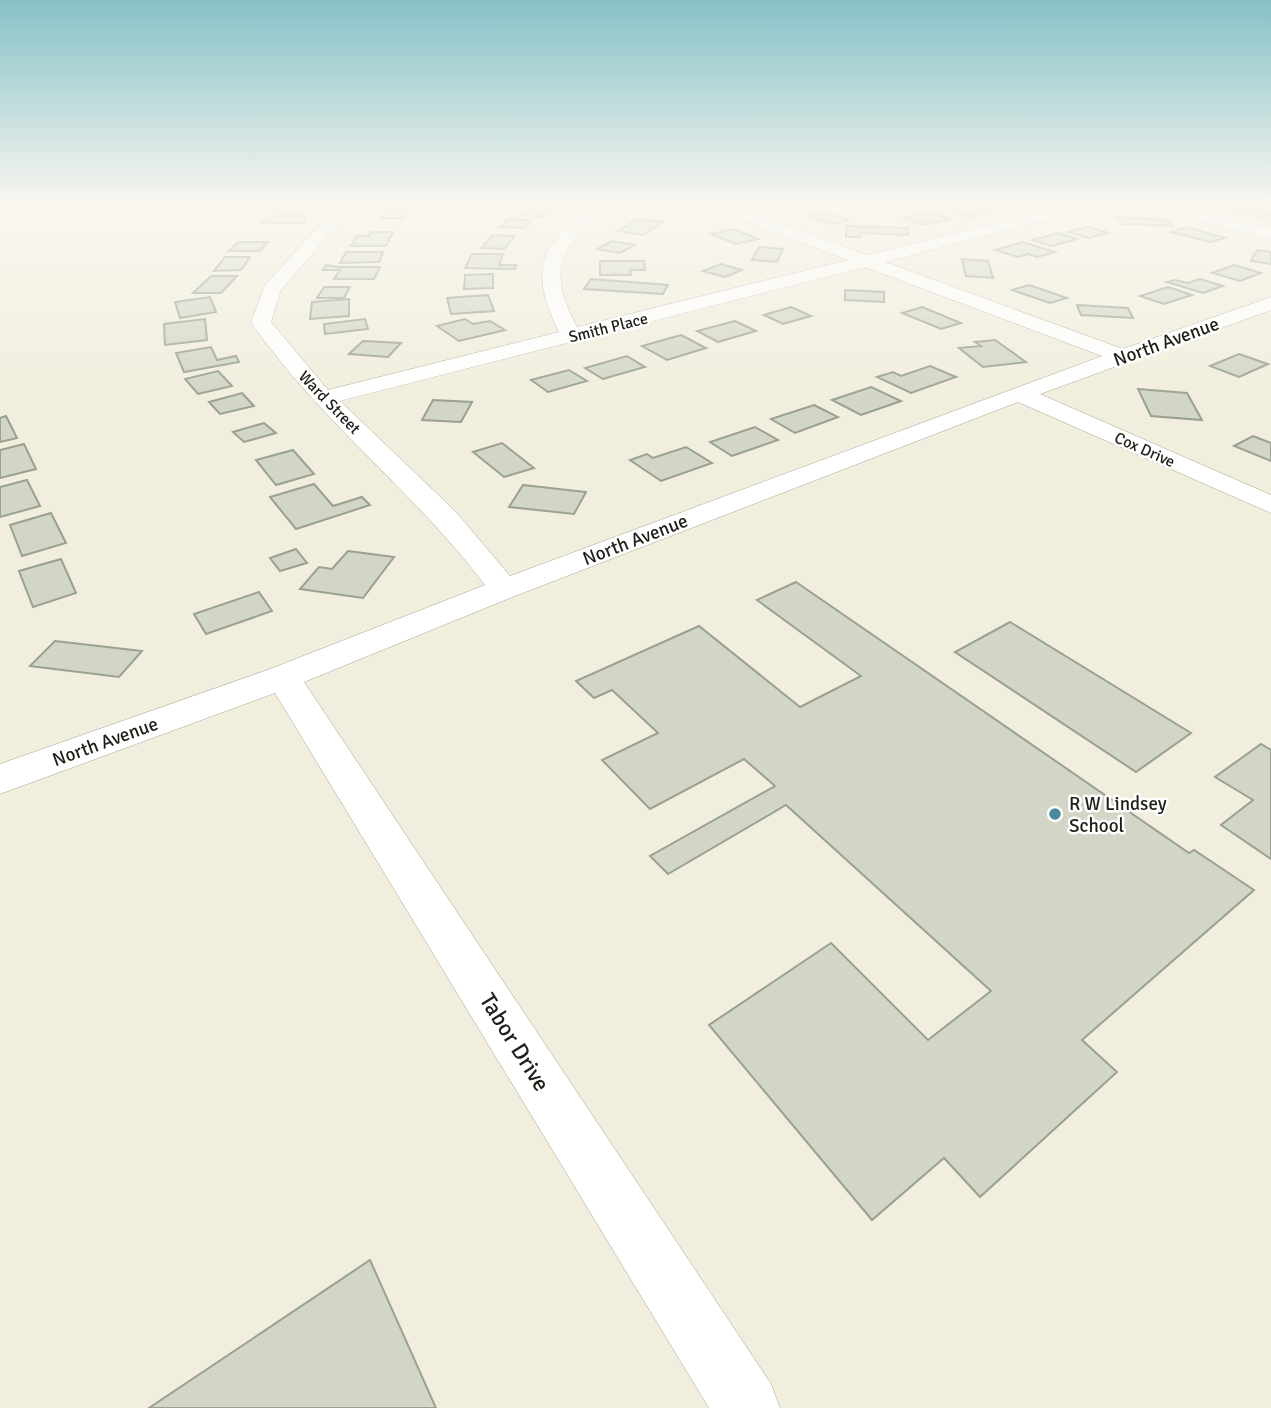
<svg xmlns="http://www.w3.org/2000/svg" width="1271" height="1408" font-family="Signika,sans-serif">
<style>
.building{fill:#d1d6c6;stroke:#9ba091;stroke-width:2}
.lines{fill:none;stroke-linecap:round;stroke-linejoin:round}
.street-casing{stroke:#a7a494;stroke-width:1}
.street{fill:#fff;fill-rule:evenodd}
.poi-dot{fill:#488b9c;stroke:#fff;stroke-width:2.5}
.labels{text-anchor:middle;stroke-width:5;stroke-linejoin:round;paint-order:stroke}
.far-street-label{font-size:16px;fill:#1f1e18;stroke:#fff}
.street-label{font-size:19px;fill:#1f1e18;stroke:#fff}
.poi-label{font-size:19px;fill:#1f1e18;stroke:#fff;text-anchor:start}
.near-street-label{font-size:23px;fill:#1f1e18;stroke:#fff}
</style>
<rect width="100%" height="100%" fill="#f1eedd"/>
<g class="building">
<path d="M 279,203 L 300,203 L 293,211 L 272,211 Z"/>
<path d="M 766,203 L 793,203 L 802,206 L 785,209 Z"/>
<path d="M 974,203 L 1015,203 L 1020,204 L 996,210 Z"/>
<path d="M 537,205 L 556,207 L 541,217 L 521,215 Z"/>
<path d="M 969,206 L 989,212 L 969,217 L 950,211 Z"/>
<path d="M 1242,206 L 1271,213 L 1271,215 L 1263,217 L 1230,209 Z"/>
<path d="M 389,207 L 411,207 L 403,218 L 380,218 Z"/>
<path d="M 824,212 L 849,220 L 832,224 L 807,216 Z"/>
<path d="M 928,212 L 951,219 L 925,225 L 902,218 Z"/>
<path d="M 272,214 L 296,214 L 295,216 L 306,216 L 303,223 L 262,223 Z"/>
<path d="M 1117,217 L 1168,220 L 1173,226 L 1122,224 Z"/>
<path d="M 508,219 L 531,220 L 524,228 L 500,227 Z"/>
<path d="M 638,219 L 663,222 L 643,235 L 618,231 Z"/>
<path d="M 846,226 L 907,228 L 908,235 L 860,233 L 860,237 L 846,237 Z"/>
<path d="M 1088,227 L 1109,233 L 1089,238 L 1068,232 Z"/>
<path d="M 1186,227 L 1225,238 L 1210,242 L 1171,232 Z"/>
<path d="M 733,229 L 758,239 L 736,244 L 711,234 Z"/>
<path d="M 371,232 L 393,232 L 386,246 L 351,246 L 357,236 L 369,236 Z"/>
<path d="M 1058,233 L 1077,239 L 1052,246 L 1032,240 Z"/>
<path d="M 493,235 L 515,236 L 504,249 L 481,248 Z"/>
<path d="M 612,241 L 635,245 L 620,253 L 597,249 Z"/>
<path d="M 238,242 L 268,242 L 260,251 L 229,251 Z"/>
<path d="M 1023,242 L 1055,252 L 1037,257 L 1028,254 L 1018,257 L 995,250 Z"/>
<path d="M 759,247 L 783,249 L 777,262 L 752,260 Z"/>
<path d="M 1257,250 L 1271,252 L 1271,264 L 1251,261 Z"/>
<path d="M 346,252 L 383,252 L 379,262 L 340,263 Z"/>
<path d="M 472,254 L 503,254 L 499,265 L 516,265 L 515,269 L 465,268 Z"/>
<path d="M 225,257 L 250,257 L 241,270 L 214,271 Z"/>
<path d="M 962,259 L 988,261 L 993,278 L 966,276 Z"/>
<path d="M 600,261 L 644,261 L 645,270 L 630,270 L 631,275 L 600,275 Z"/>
<path d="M 721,264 L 742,270 L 725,277 L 703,271 Z"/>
<path d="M 326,265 L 337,267 L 380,267 L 374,279 L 334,279 L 340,270 L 323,270 Z"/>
<path d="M 1234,265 L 1261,273 L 1240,281 L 1212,273 Z"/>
<path d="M 493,274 L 493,288 L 464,289 L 465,275 Z"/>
<path d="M 211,276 L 237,276 L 221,293 L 193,293 Z"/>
<path d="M 591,279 L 668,285 L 663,294 L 584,289 Z"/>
<path d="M 1200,279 L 1223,286 L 1203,293 L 1167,282 L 1175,280 L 1188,283 Z"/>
<path d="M 1029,285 L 1067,298 L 1050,303 L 1012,290 Z"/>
<path d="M 324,287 L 350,287 L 344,298 L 317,298 Z"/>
<path d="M 1168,287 L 1192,295 L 1164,304 L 1140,296 Z"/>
<path d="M 845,290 L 884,292 L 884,302 L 845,300 Z"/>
<path d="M 488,295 L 494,311 L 451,314 L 447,298 Z"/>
<path d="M 210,297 L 216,312 L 180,318 L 175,302 Z"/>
<path d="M 349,299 L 349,316 L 310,319 L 312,302 Z"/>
<path d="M 1077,305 L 1128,308 L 1133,318 L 1081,315 Z"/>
<path d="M 791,307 L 811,316 L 783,324 L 764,315 Z"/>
<path d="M 922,307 L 961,323 L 941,329 L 902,313 Z"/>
<path d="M 205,319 L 207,340 L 165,345 L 164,324 Z"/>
<path d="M 365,319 L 368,329 L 325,334 L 324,324 Z"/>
<path d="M 465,319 L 473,324 L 490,321 L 505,330 L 459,341 L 437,326 Z"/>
<path d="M 735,321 L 756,331 L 718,342 L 697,331 Z"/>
<path d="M 681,335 L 706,348 L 667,360 L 642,346 Z"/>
<path d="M 995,340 L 1026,362 L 983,367 L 959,348 L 981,346 L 975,342 Z"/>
<path d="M 363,341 L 401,343 L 388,357 L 349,354 Z"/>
<path d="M 211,347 L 217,360 L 236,356 L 239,362 L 184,372 L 176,353 Z"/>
<path d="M 1239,354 L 1268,364 L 1239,377 L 1210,366 Z"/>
<path d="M 627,356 L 645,367 L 603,379 L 585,368 Z"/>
<path d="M 930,366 L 956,377 L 911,393 L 877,377 L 893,372 L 901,376 Z"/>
<path d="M 569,370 L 587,381 L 548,392 L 531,380 Z"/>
<path d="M 218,371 L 232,386 L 198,394 L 185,379 Z"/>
<path d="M 871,387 L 901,401 L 861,415 L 832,400 Z"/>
<path d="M 1138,389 L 1187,393 L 1202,420 L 1151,416 Z"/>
<path d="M 242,393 L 254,406 L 220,414 L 209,402 Z"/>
<path d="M 433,400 L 472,402 L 461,422 L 422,420 Z"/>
<path d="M 814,405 L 838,417 L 795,433 L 771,419 Z"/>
<path d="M 6,416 L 17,438 L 0,442 L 0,418 Z"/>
<path d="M 264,423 L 276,433 L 244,442 L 233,432 Z"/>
<path d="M 755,427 L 778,440 L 732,456 L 710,442 Z"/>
<path d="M 1253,436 L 1271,443 L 1271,461 L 1234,446 Z"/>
<path d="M 502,443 L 534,468 L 504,477 L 473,452 Z"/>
<path d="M 24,444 L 36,469 L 0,478 L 0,450 Z"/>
<path d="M 686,447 L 712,463 L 661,481 L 630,460 L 647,454 L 653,458 Z"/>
<path d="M 293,450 L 314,474 L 276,485 L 256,460 Z"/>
<path d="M 27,480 L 40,506 L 0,517 L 0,487 Z"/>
<path d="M 314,484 L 333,506 L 362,497 L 370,505 L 296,529 L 270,497 Z"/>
<path d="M 523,485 L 586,492 L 574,514 L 509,507 Z"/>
<path d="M 51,513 L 66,543 L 22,556 L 10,525 Z"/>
<path d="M 296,549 L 307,563 L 280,571 L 270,558 Z"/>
<path d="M 348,551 L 394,557 L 363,598 L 300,589 L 319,567 L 332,569 Z"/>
<path d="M 61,559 L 76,593 L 33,607 L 19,571 Z"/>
<path d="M 796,582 L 1189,853 L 1194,850 L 1254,890 L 1082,1040 L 1117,1072 L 980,1197 L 944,1158 L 872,1220 L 709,1025 L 831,943 L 928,1040 L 991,991 L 786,805 L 668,874 L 650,856 L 775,786 L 744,759 L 650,809 L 602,760 L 658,733 L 612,690 L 594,698 L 576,681 L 699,626 L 800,707 L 861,676 L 757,600 Z"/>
<path d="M 259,592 L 272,611 L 206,634 L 194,614 Z"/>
<path d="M 1010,622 L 1191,733 L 1136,772 L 955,652 Z"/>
<path d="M 55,641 L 142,651 L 119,677 L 30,666 Z"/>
<path d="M 1261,744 L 1271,750 L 1271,859 L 1221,825 L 1253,800 L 1215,777 Z"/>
<path d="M 370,1260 L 436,1408 L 149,1408 Z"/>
</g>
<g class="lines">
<g class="street-casing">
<g id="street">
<path d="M 340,203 L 356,203 L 281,290 L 271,322 L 328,390 L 559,332 C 536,286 532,251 578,218 C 593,208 604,202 623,203 C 615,211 604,215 595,221 C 551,253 554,283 577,327 L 848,260 L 705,206 L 702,203 L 724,203 L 867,255 L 1078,203 L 1104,203 L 1101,206 L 885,262 L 1123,349 L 1271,297 L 1271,310 L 1040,394 L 1271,495 L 1271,513 L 1018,402 L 515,596 L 304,682 L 771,1384 L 780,1408 L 709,1408 L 275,693 L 0,794 L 0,764 L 270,669 L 485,585 C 414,491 318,420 251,322 L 265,285 ZM 865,267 L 1102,356 L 510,576 L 456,512 L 340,401 Z"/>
<path d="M 1143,203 L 1168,203 L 1271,229 L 1271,239 L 1146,206 Z"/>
</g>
</g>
<use href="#street" class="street"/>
</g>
<linearGradient id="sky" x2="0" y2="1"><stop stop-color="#86c1c7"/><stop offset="0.51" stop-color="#f9f7f0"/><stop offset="1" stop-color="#f9f7f0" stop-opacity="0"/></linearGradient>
<rect width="1271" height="400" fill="url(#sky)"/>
<circle class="poi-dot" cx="1055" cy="814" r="7"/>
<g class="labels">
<g class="far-street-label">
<text transform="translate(608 327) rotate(-14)" y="6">Smith Place</text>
<text transform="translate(330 402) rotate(46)" y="6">Ward Street</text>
<text transform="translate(1145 449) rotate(24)" y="6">Cox Drive</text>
</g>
<g class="street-label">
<text transform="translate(1166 341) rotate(-20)" y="7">North Avenue</text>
<text transform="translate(635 539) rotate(-21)" y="7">North Avenue</text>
<text transform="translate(105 741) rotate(-20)" y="7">North Avenue</text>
</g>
<g class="poi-label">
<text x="1069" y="810">R W Lindsey<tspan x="1069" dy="22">School</tspan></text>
</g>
<g class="near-street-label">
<text transform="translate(515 1042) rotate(58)" y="8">Tabor Drive</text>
</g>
</g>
</svg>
